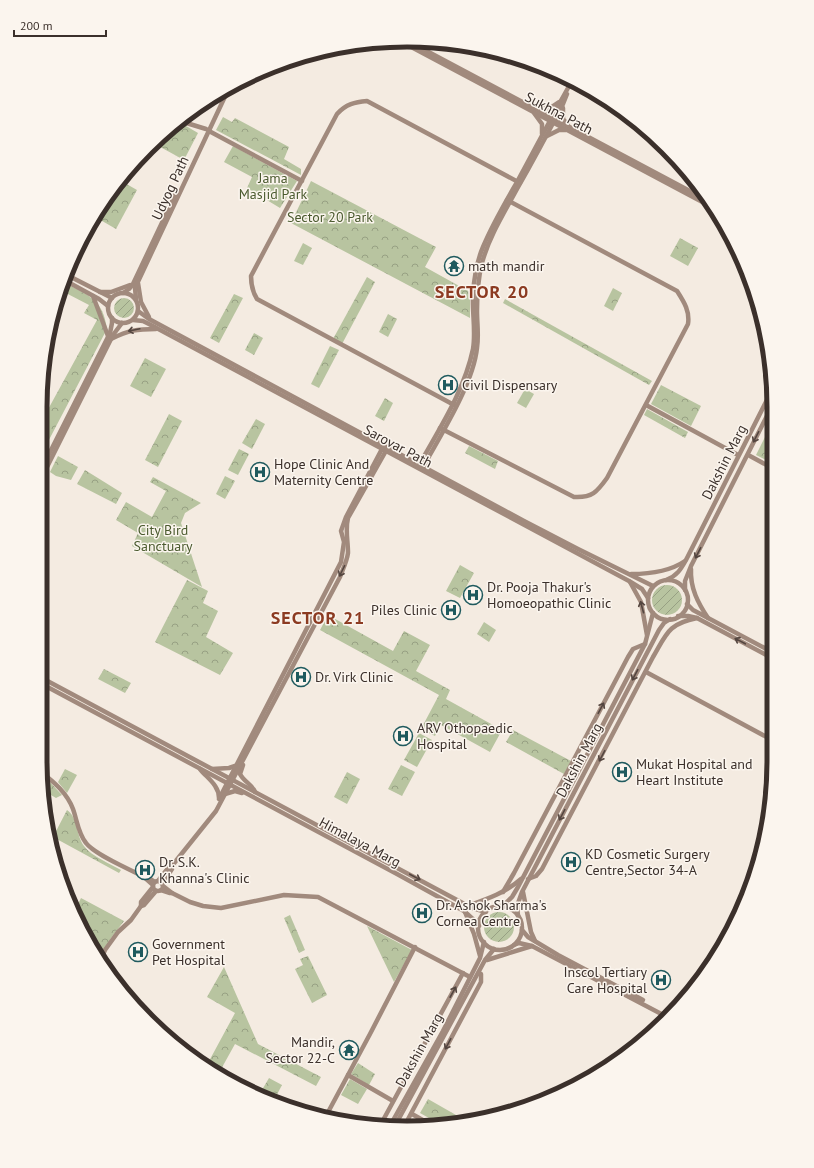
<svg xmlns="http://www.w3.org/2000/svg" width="814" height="1168" font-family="'PT Sans',sans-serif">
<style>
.park{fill:url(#park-crowns)}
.garden{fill:url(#garden-furrows)}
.pitch{fill:#b8c4a0}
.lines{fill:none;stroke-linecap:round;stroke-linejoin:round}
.secondary{stroke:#a18a7d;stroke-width:4.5}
.oneway{stroke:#544640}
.labels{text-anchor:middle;stroke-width:3;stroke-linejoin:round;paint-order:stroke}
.street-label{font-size:14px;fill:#3b302b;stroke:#fbf5ee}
.park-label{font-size:14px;fill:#4a5a2e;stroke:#fbf5ee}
.poi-label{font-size:14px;fill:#3b302b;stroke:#fbf5ee;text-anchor:start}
.district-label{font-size:18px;font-weight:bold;letter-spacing:1px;fill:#8c3b22;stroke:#fbf5ee}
.rim{fill:none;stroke:#3b302b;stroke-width:5}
</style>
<defs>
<pattern id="park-crowns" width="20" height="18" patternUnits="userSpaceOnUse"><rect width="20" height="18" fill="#b8c4a0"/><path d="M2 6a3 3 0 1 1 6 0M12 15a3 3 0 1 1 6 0" fill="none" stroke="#97a083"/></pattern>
<pattern id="garden-furrows" width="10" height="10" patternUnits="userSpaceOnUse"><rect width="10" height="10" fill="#b8c4a0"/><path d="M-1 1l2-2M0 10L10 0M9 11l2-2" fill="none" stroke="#97a083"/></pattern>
</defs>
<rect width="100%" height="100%" fill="#f4ebe1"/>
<g class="park">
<path d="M 223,117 L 232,122 L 235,118 L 289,147 L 284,159 L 301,169 L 301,175 L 216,130 Z"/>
<path d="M 177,123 L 181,123 L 198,133 L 184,160 L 153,143 Z"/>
<path d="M 233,146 L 297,181 L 280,208 L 247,188 L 252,177 L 224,162 Z"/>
<path d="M 311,181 L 436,247 L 425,267 L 470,292 L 470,318 L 291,223 Z"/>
<path d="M 123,182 L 137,190 L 116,229 L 97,218 Z"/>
<path d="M 680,238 L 698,248 L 688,266 L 670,256 Z"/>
<path d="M 303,243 L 312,248 L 303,265 L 294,261 Z"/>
<path d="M 367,277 L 375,282 L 342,344 L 333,339 Z"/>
<path d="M 65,283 C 89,296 103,299 107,329 L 40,457 L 40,424 L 97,320 L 84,313 L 89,305 L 62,291 Z"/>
<path d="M 613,288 L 622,293 L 613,311 L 604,306 Z"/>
<path d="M 234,294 L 243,298 L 219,343 L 210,338 Z"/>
<path d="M 505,299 L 652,381 L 649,385 L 503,303 Z"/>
<path d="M 388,314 L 397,319 L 388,337 L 379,332 Z"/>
<path d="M 254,333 L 263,338 L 254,355 L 245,350 Z"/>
<path d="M 330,346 L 339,350 L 319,388 L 311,384 Z"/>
<path d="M 145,358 L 166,369 L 151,397 L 130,386 Z"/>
<path d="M 661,385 L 701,406 L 691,426 L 651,404 Z"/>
<path d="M 385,398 L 393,403 L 384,421 L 375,416 Z"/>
<path d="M 647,409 L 688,432 L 685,438 L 644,415 Z"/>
<path d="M 169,414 L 182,421 L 158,467 L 145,460 Z"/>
<path d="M 256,419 L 265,424 L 252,449 L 242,443 Z"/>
<path d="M 765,437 L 774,442 L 774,464 L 756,455 Z"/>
<path d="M 469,446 L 498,461 L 495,469 L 465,453 Z"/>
<path d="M 239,449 L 249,454 L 238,475 L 228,470 Z"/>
<path d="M 58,456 L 78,467 L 71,480 L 56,476 L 50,472 Z"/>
<path d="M 85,470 L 122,493 L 116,504 L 77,484 Z"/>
<path d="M 225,476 L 235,481 L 225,499 L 216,494 Z"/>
<path d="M 153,477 L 201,503 L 185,513 L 181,523 L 202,587 L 132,546 L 138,533 L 116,520 L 126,502 L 152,517 L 166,491 L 150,482 Z"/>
<path d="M 460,565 L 474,573 L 460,598 L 446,591 Z"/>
<path d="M 187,580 L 208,591 L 203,603 L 218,611 L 206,637 L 233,653 L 220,675 L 155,642 Z"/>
<path d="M 328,615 L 393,651 L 404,631 L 430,645 L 416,671 L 450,690 L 446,699 L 502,730 L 490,752 L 441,725 L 435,736 L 421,729 L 439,695 L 320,630 Z"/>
<path d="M 484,622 L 496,630 L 489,642 L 477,634 Z"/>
<path d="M 104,669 L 131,683 L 125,693 L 98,679 Z"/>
<path d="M 513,730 L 571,761 L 564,774 L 506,742 Z"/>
<path d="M 419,733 L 432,740 L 417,767 L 404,760 Z"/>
<path d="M 401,765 L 415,772 L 402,796 L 388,789 Z"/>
<path d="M 65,769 L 77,775 L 67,793 L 58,782 Z"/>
<path d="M 347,772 L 360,779 L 347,804 L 334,797 Z"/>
<path d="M 42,777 L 48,780 L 62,795 L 56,798 L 44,791 Z"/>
<path d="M 67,810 C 78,817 76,836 84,846 C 91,856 111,864 121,870 L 119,873 L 53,837 Z"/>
<path d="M 81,898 L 124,921 L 111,938 L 101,957 L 97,955 L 76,908 Z"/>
<path d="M 290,915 L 305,950 L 299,953 L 284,918 Z"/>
<path d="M 367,926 L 412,950 L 394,982 Z"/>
<path d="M 308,956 L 327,995 L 312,1003 L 295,969 L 303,965 L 300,959 Z"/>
<path d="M 224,967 L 258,1044 L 321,1077 L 316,1086 L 235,1044 L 220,1071 L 208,1063 L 235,1013 L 207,997 Z"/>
<path d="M 358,1063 L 375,1074 L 369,1085 L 351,1074 Z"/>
<path d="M 269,1078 L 282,1085 L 273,1102 L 266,1100 L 259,1095 Z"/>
<path d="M 350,1079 L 367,1089 L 358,1104 L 341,1095 Z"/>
<path d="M 428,1099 L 463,1119 L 462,1122 L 436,1122 L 420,1113 Z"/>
</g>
<g class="garden">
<circle cx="124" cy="308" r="10"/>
<circle cx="667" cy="600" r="15"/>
<circle cx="499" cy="927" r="15"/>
</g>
<path class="pitch" d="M 525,389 L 534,394 L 526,408 L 517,403 Z"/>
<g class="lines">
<g class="secondary">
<path d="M 406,40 L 703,198"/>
<path d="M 400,41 L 708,205"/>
<path d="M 563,108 L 563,119 L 568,125"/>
<path d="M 537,109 L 550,108 L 559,102"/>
<path d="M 534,113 L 542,124 L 542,134"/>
<path d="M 180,121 L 206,129"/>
<path d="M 209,131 L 302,181"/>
<path d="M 547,136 L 559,130 L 566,130"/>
<path d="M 67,275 L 112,298"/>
<path d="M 66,281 L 99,299 L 108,306"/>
<path d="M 138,283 L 141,302 L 149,317"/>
<path d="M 100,292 L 111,292 L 130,285"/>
<circle cx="123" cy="308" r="15"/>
<path d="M 123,293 L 129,289 L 133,284 L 177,191"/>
<path d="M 93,296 L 108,336"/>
<path d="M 136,299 L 135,288 L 229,88"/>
<path d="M 138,311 L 149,319 L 524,521 L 578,549 L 653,586"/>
<path d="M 133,320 L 143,321 L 149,324 L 629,581 L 642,589 L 648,598"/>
<path d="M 111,339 C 129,330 137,329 156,329"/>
<path d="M 646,405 L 738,455"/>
<path d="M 456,406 L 257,299 C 252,291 251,285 251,276 L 337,114 C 346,104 355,102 367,101 L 520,183"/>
<path d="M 440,428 L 574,497 C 592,498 597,492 607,478 L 688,324 C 690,311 684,302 677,291 L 507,200"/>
<path d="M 750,456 L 774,469"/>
<path d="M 418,467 C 439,429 464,392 473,349 C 476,331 472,313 473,294 C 474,279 477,261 483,247 C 492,225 505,203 517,182 C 535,149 553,114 572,81"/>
<path d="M 422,469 C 440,436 473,385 477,348 C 479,335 477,324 477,311 C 477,295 478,279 482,263 C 489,237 504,213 517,189 C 533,161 548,133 563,104 L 567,94"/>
<path d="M 40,472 L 110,333 L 112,323 L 112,318"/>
<path d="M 40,481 L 113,335 L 122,323"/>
<path d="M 691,569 C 690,588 698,603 708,618"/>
<path d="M 631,574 C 650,574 669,572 685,561"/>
<path d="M 666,580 C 677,576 681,569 686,560 L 772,390"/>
<circle cx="668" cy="600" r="20"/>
<path d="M 630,582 L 641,602 L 647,635"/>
<path d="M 685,590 L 685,581 L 691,566 L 774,402"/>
<path d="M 687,604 L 693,610 L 774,653"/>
<path d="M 678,616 L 688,616 L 697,618 L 774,659"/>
<path d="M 646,672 L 774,741"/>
<path d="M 40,677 L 472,908 L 486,912"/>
<path d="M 40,683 L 397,874 L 464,911 L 475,921 L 479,926"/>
<path d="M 243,765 L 240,774 C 244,782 252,784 255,792"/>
<path d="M 200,769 C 207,778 219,785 219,798"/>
<path d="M 212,769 L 229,768 L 235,766"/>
<path d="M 41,772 C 54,782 67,793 73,809 C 77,820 78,833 86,843 C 95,855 130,869 144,877"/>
<path d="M 225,794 L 235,791 L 242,793"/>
<path d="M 219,799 L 341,562 L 344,542 L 341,531 L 346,517 L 383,447"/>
<path d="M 171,867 L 216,811 L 340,577 C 343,569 347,561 348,553 C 348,540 345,530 348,518 L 387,449"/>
<path d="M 528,879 L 536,876 L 542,869 L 653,657 C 667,633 668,624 697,618"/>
<circle cx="158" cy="886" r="5"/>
<path d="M 158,881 L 169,867 L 171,867 L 172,869 L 162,884"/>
<path d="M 153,885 L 144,877 L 146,876 L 155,882"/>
<path d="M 153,887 L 141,902 L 141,906 L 144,905 L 156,891"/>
<path d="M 161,890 L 170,893 L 172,893 L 163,886"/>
<path d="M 503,892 L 514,873 L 628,657 L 633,649 L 645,644"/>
<path d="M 523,892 L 531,932 L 535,941"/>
<path d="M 172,893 L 190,902 L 203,906 L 221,908 L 284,895 L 318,897 L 470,977"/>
<path d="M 467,906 C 487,899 505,893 521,879"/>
<path d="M 503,906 L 512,897 L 518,887 L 645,644 L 653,613"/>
<circle cx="500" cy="928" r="22"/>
<path d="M 465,912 L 474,934 L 480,956"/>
<path d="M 518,916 L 517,906 L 522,892 L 659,630 L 664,623 L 670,619"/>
<path d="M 522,930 L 528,937 L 558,955 L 643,1000"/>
<path d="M 514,945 L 519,943 L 532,946 L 669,1018"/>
<path d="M 487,960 L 532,946"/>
<path d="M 100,961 L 105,950 L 118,932 L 131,920 L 141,906"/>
<path d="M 102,965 L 104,959 L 103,957"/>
<path d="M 348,1075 L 393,1101"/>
<path d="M 412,1114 L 428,1123"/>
<path d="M 326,1116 L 370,1034 L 415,947"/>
<path d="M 406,1123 L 481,982 L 481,974 L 479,973"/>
<path d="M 381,1124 L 463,973"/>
<path d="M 391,1124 L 443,1031 L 480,958 L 484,942"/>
<path d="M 396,1124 L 485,960 L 494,949"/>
</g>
</g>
<defs><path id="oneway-shaft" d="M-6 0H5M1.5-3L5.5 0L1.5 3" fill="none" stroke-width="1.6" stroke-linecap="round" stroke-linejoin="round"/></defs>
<g class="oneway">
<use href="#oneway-shaft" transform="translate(134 330) rotate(168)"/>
<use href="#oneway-shaft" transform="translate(756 437) rotate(117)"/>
<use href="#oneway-shaft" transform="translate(698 553) rotate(117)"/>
<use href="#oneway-shaft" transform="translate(342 571) rotate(116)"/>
<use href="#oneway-shaft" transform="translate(642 607) rotate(-105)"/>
<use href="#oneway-shaft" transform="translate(740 641) rotate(-152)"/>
<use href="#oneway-shaft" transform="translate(635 675) rotate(118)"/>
<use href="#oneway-shaft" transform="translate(601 708) rotate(-62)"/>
<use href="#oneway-shaft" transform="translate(602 756) rotate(118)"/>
<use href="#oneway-shaft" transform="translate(562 815) rotate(118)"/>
<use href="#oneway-shaft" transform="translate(415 877) rotate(28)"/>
<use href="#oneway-shaft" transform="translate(453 992) rotate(-61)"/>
<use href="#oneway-shaft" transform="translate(448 1044) rotate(118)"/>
</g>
<defs>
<g id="temple-ring" transform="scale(1)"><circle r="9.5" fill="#fbf5ee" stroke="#1f5a5e" stroke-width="1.5"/><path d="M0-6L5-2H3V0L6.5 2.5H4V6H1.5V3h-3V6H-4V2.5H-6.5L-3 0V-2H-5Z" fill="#1f5a5e"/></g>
<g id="hospital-ring" transform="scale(1)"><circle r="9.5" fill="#fbf5ee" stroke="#1f5a5e" stroke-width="1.5"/><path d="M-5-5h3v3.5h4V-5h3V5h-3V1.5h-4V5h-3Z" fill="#1f5a5e"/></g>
</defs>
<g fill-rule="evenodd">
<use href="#temple-ring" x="454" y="266"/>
<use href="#hospital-ring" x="448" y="385"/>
<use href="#hospital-ring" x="260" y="472"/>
<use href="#hospital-ring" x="473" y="595"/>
<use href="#hospital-ring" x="451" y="610"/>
<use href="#hospital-ring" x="301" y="677"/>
<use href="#hospital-ring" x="403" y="736"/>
<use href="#hospital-ring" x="622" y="772"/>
<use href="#hospital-ring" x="571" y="862"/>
<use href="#hospital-ring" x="145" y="870"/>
<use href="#hospital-ring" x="422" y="913"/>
<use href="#hospital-ring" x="138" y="952"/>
<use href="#hospital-ring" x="661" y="980"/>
<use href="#temple-ring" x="349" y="1050"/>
</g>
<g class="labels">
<g class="street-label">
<text transform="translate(559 113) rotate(28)" y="5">Sukhna Path</text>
<text transform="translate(170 188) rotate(-65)" y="5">Udyog Path</text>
<text transform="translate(398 446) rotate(28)" y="5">Sarovar Path</text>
<text transform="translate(724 462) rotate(-63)" y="5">Dakshin Marg</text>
<text transform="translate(579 760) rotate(-62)" y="5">Dakshin Marg</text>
<text transform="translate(360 842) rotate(28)" y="5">Himalaya Marg</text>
<text transform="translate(419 1050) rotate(-61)" y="5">Dakshin Marg</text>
</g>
<g class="park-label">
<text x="273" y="183">Jama<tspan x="273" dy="16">Masjid Park</tspan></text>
<text x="330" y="222">Sector 20 Park</text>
<text x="163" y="535">City Bird<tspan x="163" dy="16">Sanctuary</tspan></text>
</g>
<g class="poi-label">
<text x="468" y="271">math mandir</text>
<text x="462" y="390">Civil Dispensary</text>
<text x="274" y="469">Hope Clinic And<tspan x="274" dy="16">Maternity Centre</tspan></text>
<text x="487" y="592">Dr. Pooja Thakur's<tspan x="487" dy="16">Homoeopathic Clinic</tspan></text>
<text x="437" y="615" text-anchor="end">Piles Clinic</text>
<text x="315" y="682">Dr. Virk Clinic</text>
<text x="417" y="733">ARV Othopaedic<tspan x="417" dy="16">Hospital</tspan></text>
<text x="636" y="769">Mukat Hospital and<tspan x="636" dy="16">Heart Institute</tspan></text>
<text x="585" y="859">KD Cosmetic Surgery<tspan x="585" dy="16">Centre,Sector 34-A</tspan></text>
<text x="159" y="867">Dr. S.K.<tspan x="159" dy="16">Khanna's Clinic</tspan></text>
<text x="436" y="910">Dr. Ashok Sharma's<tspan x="436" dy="16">Cornea Centre</tspan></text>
<text x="152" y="949">Government<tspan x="152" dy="16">Pet Hospital</tspan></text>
<text x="647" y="977" text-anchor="end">Inscol Tertiary<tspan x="647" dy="16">Care Hospital</tspan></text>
<text x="335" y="1047" text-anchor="end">Mandir,<tspan x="335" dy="16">Sector 22-C</tspan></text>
</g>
<g class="district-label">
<text x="482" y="298">SECTOR 20</text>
<text x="318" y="624">SECTOR 21</text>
</g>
</g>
<path d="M0 0H814V1168H0ZM407 47H407A360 360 0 0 1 767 407V761A360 360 0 0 1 407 1121H407A360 360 0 0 1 47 761V407A360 360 0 0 1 407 47Z" fill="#fbf5ee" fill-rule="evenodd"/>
<path class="rim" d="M407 47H407A360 360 0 0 1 767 407V761A360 360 0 0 1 407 1121H407A360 360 0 0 1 47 761V407A360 360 0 0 1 407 47Z"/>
<path d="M14 30v6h92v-6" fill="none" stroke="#3b302b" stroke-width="2"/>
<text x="20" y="30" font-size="12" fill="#3b302b" stroke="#fbf5ee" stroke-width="3" paint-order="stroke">200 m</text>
</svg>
